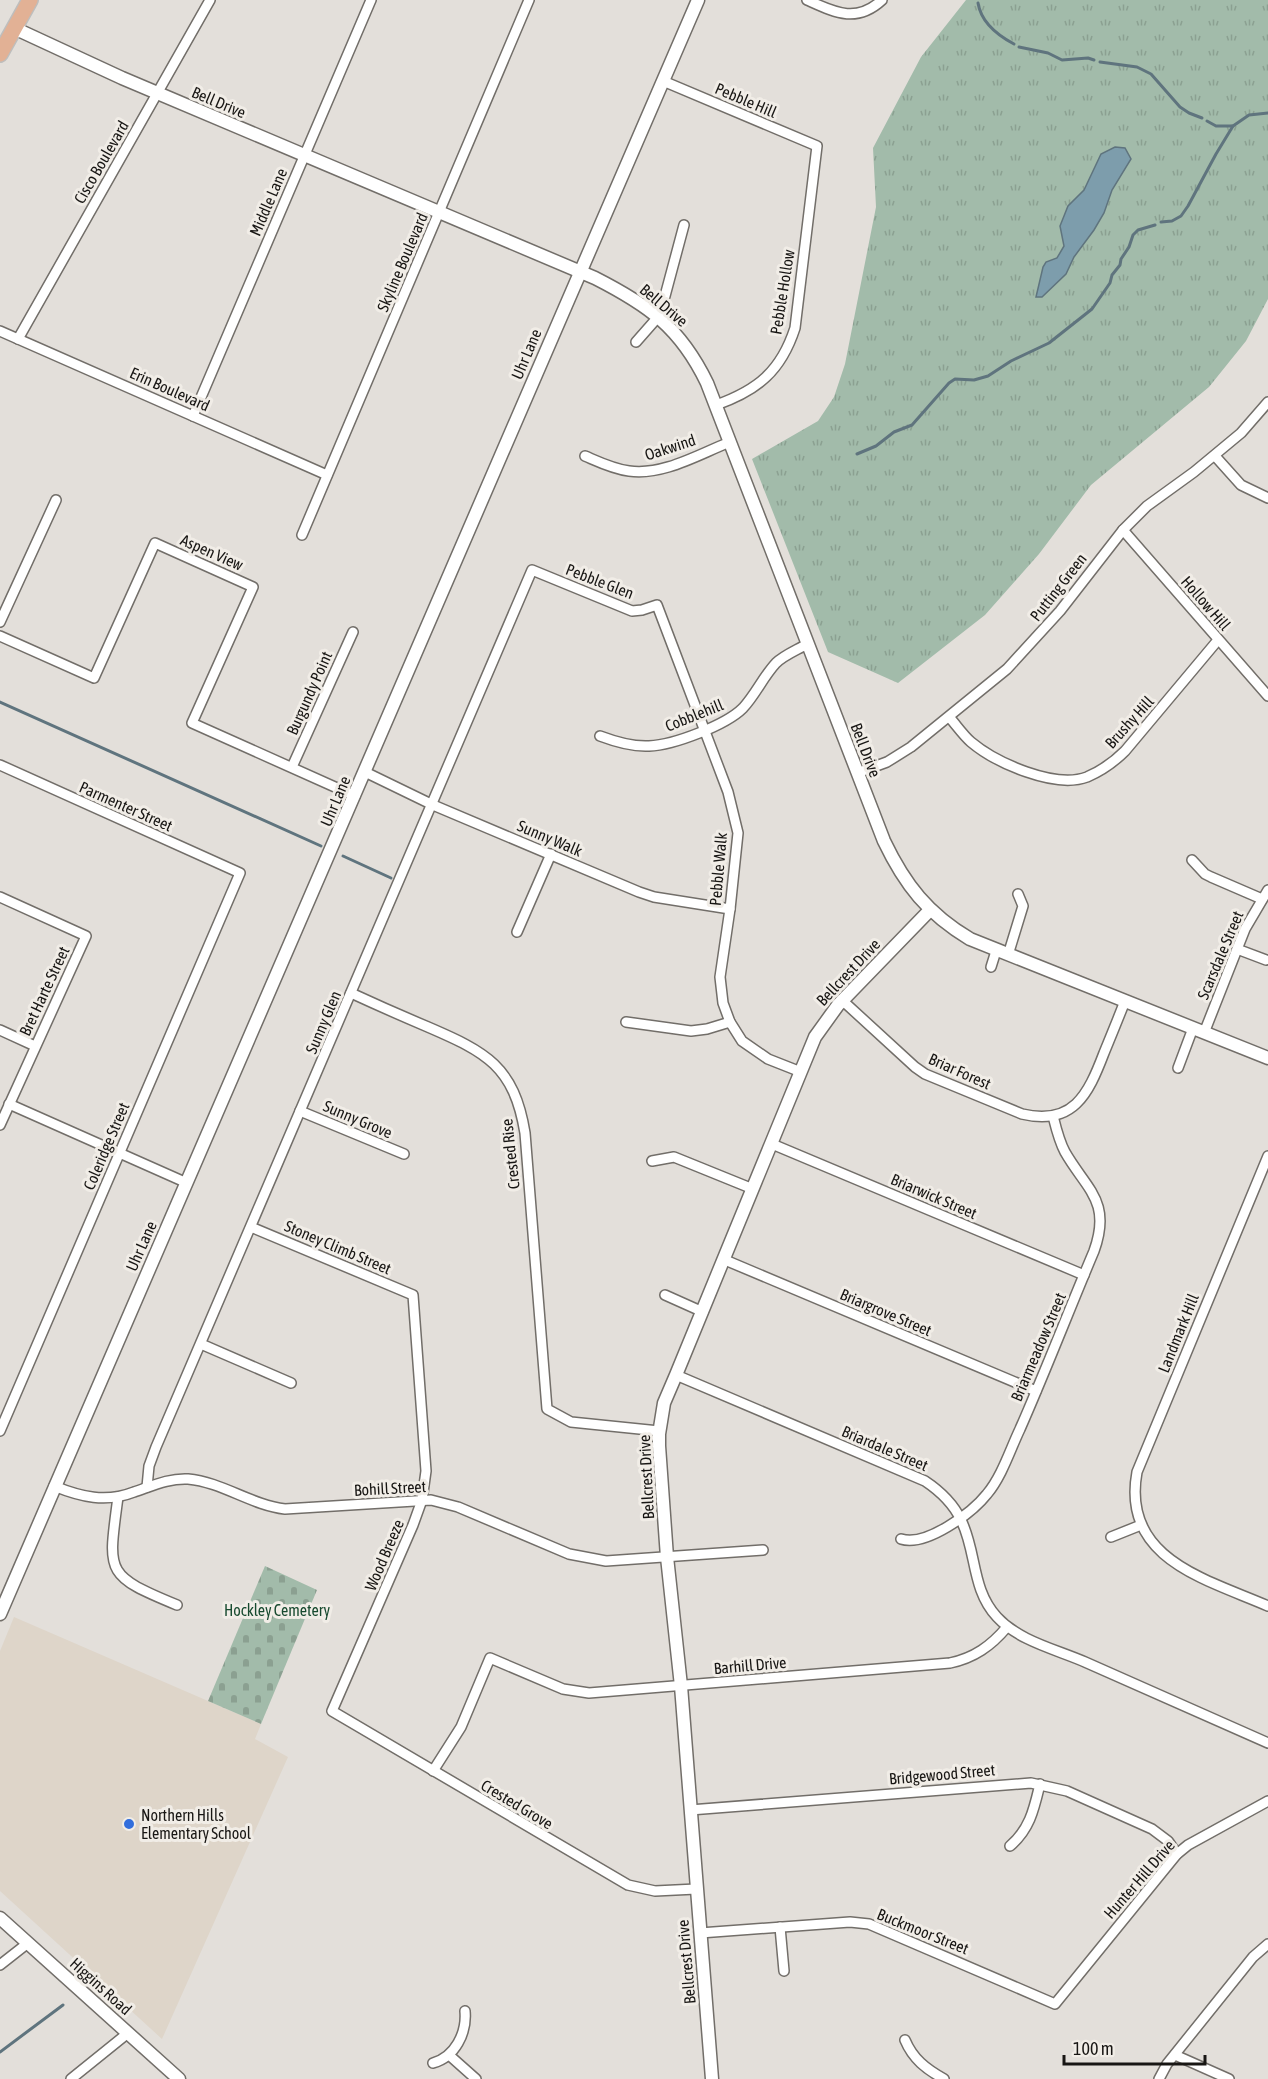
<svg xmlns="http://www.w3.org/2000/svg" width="1268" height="2079" font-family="'Asap Condensed',sans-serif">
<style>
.built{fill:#ded5c9}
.grass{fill:url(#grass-tufts)}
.cemetery{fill:url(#cemetery-stones)}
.water{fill:#7d9dac;stroke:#5f747e;stroke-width:1.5}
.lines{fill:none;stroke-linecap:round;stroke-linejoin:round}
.stream{stroke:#5f747e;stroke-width:3}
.minor-casing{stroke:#726e69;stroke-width:12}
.tertiary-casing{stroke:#726e69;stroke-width:15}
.primary-casing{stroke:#bebebd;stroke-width:18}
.minor{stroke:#fff;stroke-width:9}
.tertiary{stroke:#fff;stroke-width:12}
.primary{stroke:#e2b195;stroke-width:15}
.poi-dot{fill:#326edc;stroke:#f1ede7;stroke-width:2}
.labels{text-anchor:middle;stroke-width:6;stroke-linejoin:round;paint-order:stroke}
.street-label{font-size:16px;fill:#181614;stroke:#f1ede7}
.park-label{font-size:16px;fill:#174a2f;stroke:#f1ede7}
.poi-label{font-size:16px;fill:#181614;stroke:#f1ede7;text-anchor:start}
</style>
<defs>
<pattern id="grass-tufts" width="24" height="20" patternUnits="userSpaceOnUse" patternTransform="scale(1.5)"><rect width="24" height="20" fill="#a2bbaa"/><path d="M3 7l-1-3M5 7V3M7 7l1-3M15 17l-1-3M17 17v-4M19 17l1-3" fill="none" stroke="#8ba091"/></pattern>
<pattern id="cemetery-stones" width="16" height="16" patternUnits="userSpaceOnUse" patternTransform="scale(1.5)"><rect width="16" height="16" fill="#a2bbaa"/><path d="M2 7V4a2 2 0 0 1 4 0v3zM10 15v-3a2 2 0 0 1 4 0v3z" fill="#8ba091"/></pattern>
</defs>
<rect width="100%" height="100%" fill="#e3dfda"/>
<path class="built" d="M 14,1617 L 261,1724 L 255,1739 L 288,1757 L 162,2039 L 0,1891 L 0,1651 Z"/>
<path class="grass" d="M 966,0 L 1268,0 L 1268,299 L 1246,341 L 1209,387 L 1091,485 L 1039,554 L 985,615 L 898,683 L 828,652 L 752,459 L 818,421 L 834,397 L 845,364 L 876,207 L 873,148 L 921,57 Z"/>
<path class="cemetery" d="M 265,1566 L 317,1590 L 261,1724 L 208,1701 Z"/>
<path class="water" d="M 1115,147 L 1125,148 L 1131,159 L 1112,190 L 1104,213 L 1094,230 L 1074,257 L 1066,274 L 1042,297 L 1036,297 L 1043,267 L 1046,262 L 1057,258 L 1064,246 L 1060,226 L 1068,206 L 1084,190 L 1101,154 Z"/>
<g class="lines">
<g class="stream">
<path d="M 978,3 C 981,22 997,35 1014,44"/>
<path d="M 1019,47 L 1048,53 L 1062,60 L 1088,58 L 1094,60"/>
<path d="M 1100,62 L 1137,67 L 1151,74 L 1180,107 L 1189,113 L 1202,118"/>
<path d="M 1207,121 L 1216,126 L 1233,126"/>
<path d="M 1161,222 L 1172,221 L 1181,216 L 1188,206 L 1216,154 L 1233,126 L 1249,115 L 1268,113"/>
<path d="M 857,454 L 876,446 L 894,432 L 912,425 L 949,383 L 955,379 L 974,380 L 988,376 L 1011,361 L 1049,343 L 1092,309 L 1110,283 L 1112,275 L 1120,265 L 1121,259 L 1129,247 L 1133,235 L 1138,230 L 1155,225"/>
<path d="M 0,702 L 321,846"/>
<path d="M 343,856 L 391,878"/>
<path d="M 0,2052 L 63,2005"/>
</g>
<g class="minor-casing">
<g id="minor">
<path d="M 807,0 C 834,12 856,24 882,0"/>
<path d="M 663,81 L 817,146 L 795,328 C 781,371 758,390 716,405"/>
<path d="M 654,313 L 665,296 L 684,225"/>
<path d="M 0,331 L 327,475"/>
<path d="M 18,339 L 210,0"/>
<path d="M 636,342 L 658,317"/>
<path d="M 193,416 L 371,0"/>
<path d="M 585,456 C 599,462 613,469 629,471 C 663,476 699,454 730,442"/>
<path d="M 1215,456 L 1241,485 L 1268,498"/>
<path d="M 1123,530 L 1268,696"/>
<path d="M 302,535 L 529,0"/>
<path d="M 0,622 L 56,500"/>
<path d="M 0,636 L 94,678 L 155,543 L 253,587 L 192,723 L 355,796"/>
<path d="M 950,718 C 957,726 963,735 971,742 C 996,763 1055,789 1087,777 C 1101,771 1114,762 1125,751 L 1218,640"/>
<path d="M 600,736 C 616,742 632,747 649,746 C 674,745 726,725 743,708 C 756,694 763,677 776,663 C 784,655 797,650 807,644"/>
<path d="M 0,765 L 240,873 L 0,1431"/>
<path d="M 292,767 L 353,632"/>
<path d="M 365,772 L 433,805 L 639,892 L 654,897 L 730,909"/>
<path d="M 857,773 L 887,762 L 911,747 L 1007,669 L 1060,611 L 1123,530 L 1147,506 L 1194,472 L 1241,433 L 1268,402"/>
<path d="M 1192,860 L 1205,874 L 1211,877 L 1262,899"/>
<path d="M 0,897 L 86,936 L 0,1125"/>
<path d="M 517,932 L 551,854"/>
<path d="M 1237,949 L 1266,960"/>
<path d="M 1008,955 L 1023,906 L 1018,894"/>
<path d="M 991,967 L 996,951"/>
<path d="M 351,993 C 377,1005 402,1016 428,1027 C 486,1052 514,1066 525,1133 L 547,1409 L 571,1422 L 659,1431"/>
<path d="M 843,1001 L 915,1067 L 925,1074 L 1022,1114 C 1073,1126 1088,1095 1104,1053 C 1111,1036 1118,1019 1125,1001"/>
<path d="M 626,1022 L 691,1031 L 707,1029 L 730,1022"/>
<path d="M 0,1030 L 35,1046"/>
<path d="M 1204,1033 L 1245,929 L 1268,890"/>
<path d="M 1178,1068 L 1193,1028"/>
<path d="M 9,1104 L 187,1183"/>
<path d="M 300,1111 L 404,1154"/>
<path d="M 772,1144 L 1084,1275"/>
<path d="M 1268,1156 L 1137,1472 C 1121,1559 1206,1579 1268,1606"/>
<path d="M 652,1161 L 674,1157 L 753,1189"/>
<path d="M 251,1227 L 413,1295 L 426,1471 L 422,1500 L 413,1525 L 332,1711 L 628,1885 L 655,1891 L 696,1889"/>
<path d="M 725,1260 L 1036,1391"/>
<path d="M 665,1295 L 703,1312"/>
<path d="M 201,1344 L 291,1383"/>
<path d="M 676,1375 L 925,1481 C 940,1491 953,1503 961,1520 C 977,1552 971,1589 997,1617 C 1019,1641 1055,1649 1085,1662 C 1146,1689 1207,1716 1268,1743"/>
<path d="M 54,1486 C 81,1497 106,1503 134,1492 C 152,1486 169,1478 188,1479 C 222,1482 251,1505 285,1509 L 431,1500 L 458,1507 L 569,1554 L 606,1561 L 763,1550"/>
<path d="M 147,1487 L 149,1466 L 156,1447 L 532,570 L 632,611 L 642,610 L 657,605 L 728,792 L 738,833 L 730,909 L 720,977 L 723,1003 L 730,1022 L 742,1041 L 768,1059 L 801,1072"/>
<path d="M 118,1497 C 108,1573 104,1575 177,1605"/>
<path d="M 1111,1537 L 1141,1525"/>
<path d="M 901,1539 C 926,1547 972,1513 987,1494 C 1002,1476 1010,1450 1020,1429 C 1046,1370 1069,1310 1094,1251 C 1112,1201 1086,1189 1065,1152 C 1059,1141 1056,1128 1053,1116"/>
<path d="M 433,1771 L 461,1727 L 490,1658 L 563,1689 L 589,1693 L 950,1663 C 974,1658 991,1646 1007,1627"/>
<path d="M 690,1810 L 1031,1783 L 1067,1791 L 1152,1829 L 1168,1841 L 1177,1854"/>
<path d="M 1010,1846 C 1030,1829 1034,1809 1040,1784"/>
<path d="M 780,1927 L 784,1971"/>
<path d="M 700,1933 L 850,1922 L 869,1924 L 1055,2004 L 1177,1854 L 1188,1845 L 1268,1801"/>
<path d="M 0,1965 L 28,1943"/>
<path d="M 905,2040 C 913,2059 926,2069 944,2079"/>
<path d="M 449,2055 L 476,2079"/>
<path d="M 1175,2055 L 1229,2079"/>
<path d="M 433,2063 C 455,2057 467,2033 465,2011"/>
<path d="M 71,2079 L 128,2033"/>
<path d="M 1159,2079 L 1167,2064 L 1253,1957 L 1268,1944"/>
</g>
</g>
<g class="tertiary-casing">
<g id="tertiary">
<path d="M 14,28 L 122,78 L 595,278 C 648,305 680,327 707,383 L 884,841 C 905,885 928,914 970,939 L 1268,1058"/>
<path d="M 0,1614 L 698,0"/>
<path d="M 0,1918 L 179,2079"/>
<path d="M 712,2079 L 681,1686 L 667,1557 L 659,1446 L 659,1434 L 664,1403 L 676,1375 L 815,1037 L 838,1005 L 930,910"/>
</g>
</g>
<g class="primary-casing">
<path id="primary" d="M 0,54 L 30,0"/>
</g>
<use href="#minor" class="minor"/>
<use href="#tertiary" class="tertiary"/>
<use href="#primary" class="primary"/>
</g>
<circle class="poi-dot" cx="129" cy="1824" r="6"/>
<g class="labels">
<g class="street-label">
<text transform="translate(746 100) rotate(23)" y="6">Pebble Hill</text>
<text transform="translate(219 102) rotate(23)" y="6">Bell Drive</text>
<text transform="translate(101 162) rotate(-60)" y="6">Cisco Boulevard</text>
<text transform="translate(268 202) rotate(-67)" y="6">Middle Lane</text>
<text transform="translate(402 262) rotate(-67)" y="6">Skyline Boulevard</text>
<text transform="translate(782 292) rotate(-81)" y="6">Pebble Hollow</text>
<text transform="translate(664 305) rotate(40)" y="6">Bell Drive</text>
<text transform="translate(526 354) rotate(-67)" y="6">Uhr Lane</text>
<text transform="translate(170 389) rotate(24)" y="6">Erin Boulevard</text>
<text transform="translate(670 447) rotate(-18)" y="6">Oakwind</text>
<text transform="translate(212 552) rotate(24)" y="6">Aspen View</text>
<text transform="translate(600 581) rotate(21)" y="6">Pebble Glen</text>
<text transform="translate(1058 587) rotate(-52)" y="6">Putting Green</text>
<text transform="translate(1206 603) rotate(49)" y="6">Hollow Hill</text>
<text transform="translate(309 693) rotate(-66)" y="6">Burgundy Point</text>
<text transform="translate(694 715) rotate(-22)" y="6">Cobblehill</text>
<text transform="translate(1129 722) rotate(-48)" y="6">Brushy Hill</text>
<text transform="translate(866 750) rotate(69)" y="6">Bell Drive</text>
<text transform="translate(335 801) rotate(-67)" y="6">Uhr Lane</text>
<text transform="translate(126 806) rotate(24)" y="6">Parmenter Street</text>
<text transform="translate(550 838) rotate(23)" y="6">Sunny Walk</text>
<text transform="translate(718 869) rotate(-85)" y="6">Pebble Walk</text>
<text transform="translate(1220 955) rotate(-67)" y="6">Scarsdale Street</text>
<text transform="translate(848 972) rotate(-47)" y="6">Bellcrest Drive</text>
<text transform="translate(44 991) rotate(-65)" y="6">Bret Harte Street</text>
<text transform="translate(323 1022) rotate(-67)" y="6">Sunny Glen</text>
<text transform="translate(960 1071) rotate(24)" y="6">Briar Forest</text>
<text transform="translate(358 1119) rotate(23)" y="6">Sunny Grove</text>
<text transform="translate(106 1146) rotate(-67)" y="6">Coleridge Street</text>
<text transform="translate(510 1154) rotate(-96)" y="6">Crested Rise</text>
<text transform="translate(934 1196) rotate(23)" y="6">Briarwick Street</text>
<text transform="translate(141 1246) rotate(-66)" y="6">Uhr Lane</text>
<text transform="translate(338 1247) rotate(23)" y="6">Stoney Climb Street</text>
<text transform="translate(886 1312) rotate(23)" y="6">Briargrove Street</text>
<text transform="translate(1178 1333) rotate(-68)" y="6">Landmark Hill</text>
<text transform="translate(1038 1347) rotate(-67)" y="6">Briarmeadow Street</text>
<text transform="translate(885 1448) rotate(23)" y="6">Briardale Street</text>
<text transform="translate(646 1477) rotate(-93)" y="6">Bellcrest Drive</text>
<text transform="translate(390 1488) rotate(-3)" y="6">Bohill Street</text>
<text transform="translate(384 1555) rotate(-67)" y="6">Wood Breeze</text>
<text transform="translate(750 1665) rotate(-5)" y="6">Barhill Drive</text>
<text transform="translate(942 1774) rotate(-5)" y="6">Bridgewood Street</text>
<text transform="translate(517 1804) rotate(31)" y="6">Crested Grove</text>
<text transform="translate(1139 1879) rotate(-49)" y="6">Hunter Hill Drive</text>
<text transform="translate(923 1931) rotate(22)" y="6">Buckmoor Street</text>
<text transform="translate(686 1962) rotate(-95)" y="6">Bellcrest Drive</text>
<text transform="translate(101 1986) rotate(42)" y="6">Higgins Road</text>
</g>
<g class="park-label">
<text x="277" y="1616">Hockley Cemetery</text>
</g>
<g class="poi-label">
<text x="141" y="1821">Northern Hills<tspan x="141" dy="18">Elementary School</tspan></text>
</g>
</g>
<path d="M1064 2055v9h141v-9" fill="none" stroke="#181614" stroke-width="3"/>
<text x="1073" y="2055" font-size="18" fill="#181614" stroke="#f1ede7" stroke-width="4.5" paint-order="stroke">100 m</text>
</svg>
